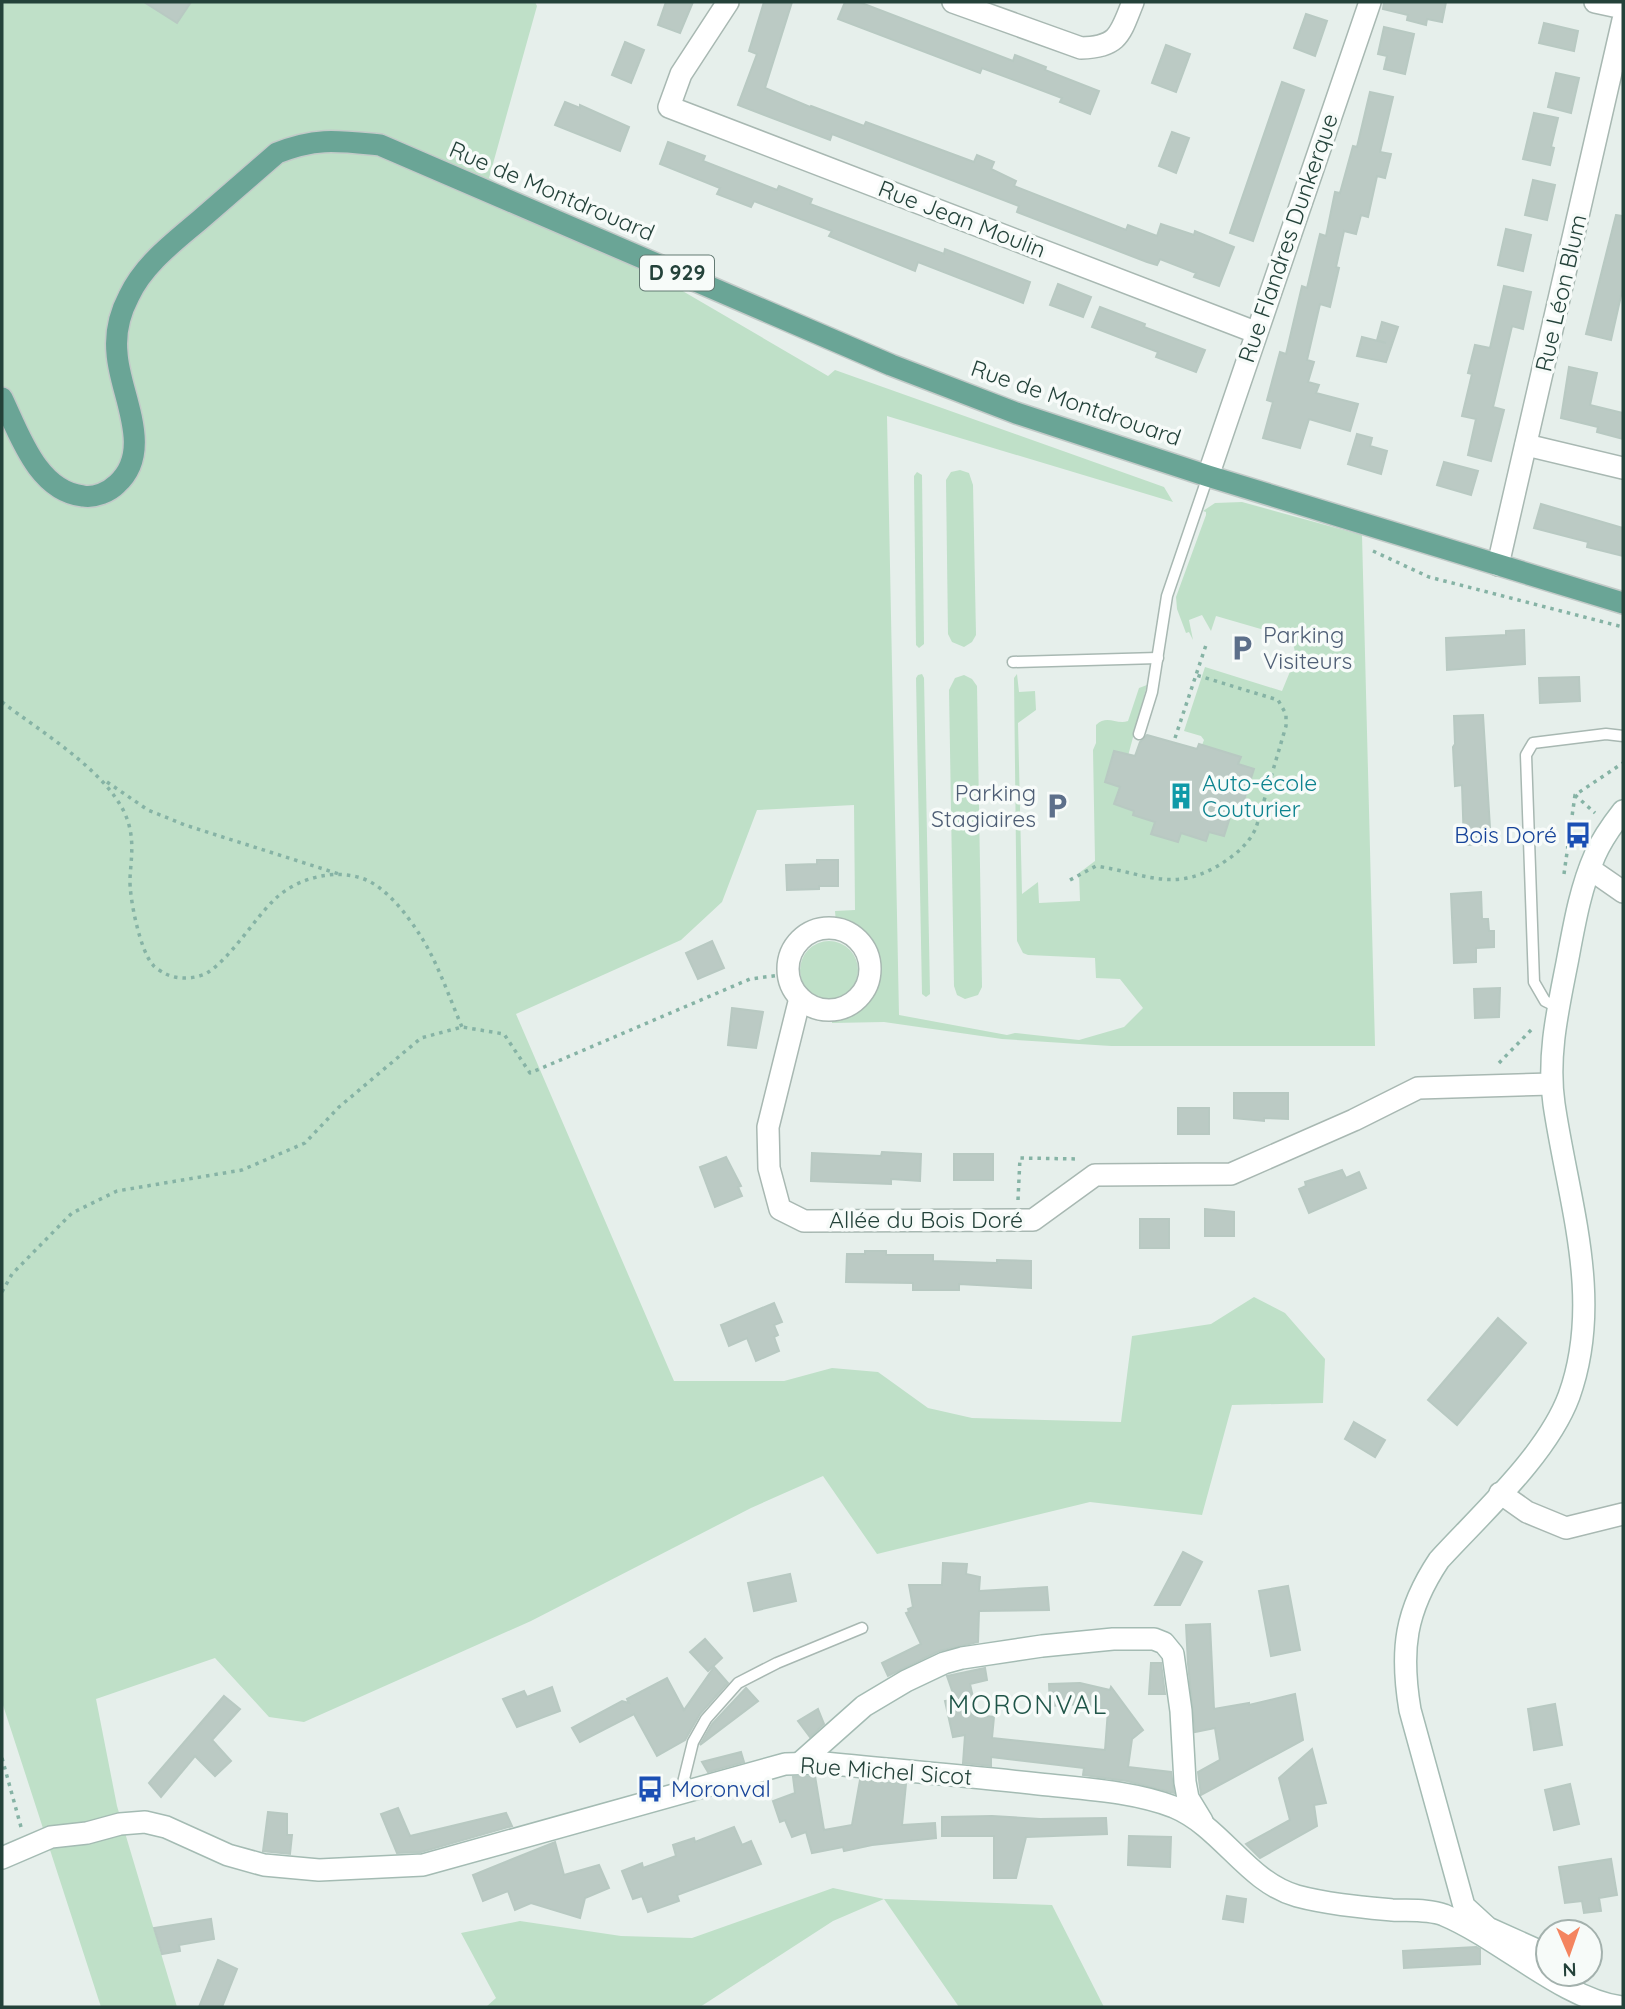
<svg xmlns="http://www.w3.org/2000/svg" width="1625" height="2009" font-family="Quicksand,sans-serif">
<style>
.green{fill:#bfe0c8}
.building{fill:#bbcac4;stroke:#b8c9c2;stroke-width:2}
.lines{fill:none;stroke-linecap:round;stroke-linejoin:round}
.lane-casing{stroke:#a8b8b2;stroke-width:13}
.street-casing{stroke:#a8b8b2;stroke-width:24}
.secondary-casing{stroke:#a4bbb3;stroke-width:24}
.primary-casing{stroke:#c2cac8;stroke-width:24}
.path{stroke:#86b3a5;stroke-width:3.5;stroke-dasharray:3.5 5;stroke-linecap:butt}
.lane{stroke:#fff;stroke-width:10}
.street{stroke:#fff;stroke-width:21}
.secondary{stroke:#fff;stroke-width:21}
.primary{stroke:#6aa596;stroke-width:21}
.labels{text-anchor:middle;stroke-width:7;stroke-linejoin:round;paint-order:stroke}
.shield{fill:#f7fbf9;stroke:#637a73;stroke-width:2}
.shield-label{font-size:21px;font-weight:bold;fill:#24423a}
.street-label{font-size:23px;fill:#24423a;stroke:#f7fbf9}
.service-label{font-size:23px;fill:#4e5e75;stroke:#f7fbf9;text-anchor:start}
.culture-label{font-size:23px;fill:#0d838f;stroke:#f7fbf9;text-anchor:start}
.transit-label{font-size:23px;fill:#164399;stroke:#f7fbf9;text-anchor:end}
.quarter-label{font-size:26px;letter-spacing:2px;fill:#1f5548;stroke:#f7fbf9}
</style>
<rect width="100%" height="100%" fill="#e6efeb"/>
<g class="green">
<path d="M 2,2 L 535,2 L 537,6 L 489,178 L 828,376 L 835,370 L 1164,487 L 1173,502 L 887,416 L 899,1015 L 1007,1035 L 1015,1033 L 1079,1040 L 1124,1027 L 1143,1008 L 1120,979 L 1096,978 L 1095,958 L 1028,955 L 1023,953 L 1017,941 L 1014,678 L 1017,674 L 1019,692 L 1035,691 L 1036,710 L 1018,723 L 1022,894 L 1038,882 L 1039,903 L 1080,901 L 1079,873 L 1095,861 L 1093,750 L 1096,743 L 1096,725 C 1107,714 1116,725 1128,721 L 1139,688 L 1147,685 L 1128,756 L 1114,752 L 1105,782 L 1120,787 L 1114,804 L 1134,811 L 1133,815 L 1155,822 L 1178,842 L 1181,833 L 1206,841 L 1209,832 L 1224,836 L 1231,807 L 1242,810 L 1254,770 L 1238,764 L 1240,757 L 1202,745 L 1204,740 L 1201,736 L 1184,731 L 1205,667 L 1282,691 L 1296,657 L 1292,638 L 1216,616 L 1211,631 L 1202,615 L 1189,620 L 1193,640 L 1189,632 L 1186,633 L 1177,609 L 1176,597 L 1206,515 L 1206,512 L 1203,511 L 1215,503 L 1242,502 L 1362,535 L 1375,1046 L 1111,1046 L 1002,1039 L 884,1022 L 832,1023 L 832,1018 C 846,1012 865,1008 873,992 C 884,971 877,941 857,928 C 851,924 843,924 836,923 L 835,911 L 855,910 L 854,805 L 757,810 L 722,902 L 681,940 L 516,1014 L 674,1381 L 784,1381 L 832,1368 L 878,1372 L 928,1408 L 972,1418 L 1121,1422 L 1132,1336 L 1211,1324 L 1254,1297 L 1285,1313 L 1325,1359 L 1323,1403 L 1232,1405 L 1202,1515 L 1090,1502 L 877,1554 L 823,1476 L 751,1508 L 531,1621 L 304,1722 L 269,1717 L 215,1658 L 96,1699 L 117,1806 L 177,2007 L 101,2007 L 2,1702 Z"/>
<path d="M 960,470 L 969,473 L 973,485 L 976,635 L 972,642 L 964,647 L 952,642 L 948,634 L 946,480 L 951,472 Z"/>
<path d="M 917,472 L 922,475 L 924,644 L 919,648 L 916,645 L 914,476 Z"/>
<path d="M 922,674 L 924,678 L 930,994 L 926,997 L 922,994 L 916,678 L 918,675 Z"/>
<path d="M 964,675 L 972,679 L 977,686 L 982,987 L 978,995 L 965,999 L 957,995 L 954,986 L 949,690 L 955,678 Z"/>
<circle cx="829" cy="970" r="29"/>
<path d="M 833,1888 L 884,1899 L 1052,1905 L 1104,2007 L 959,2007 L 884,1899 L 833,1921 L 700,2007 L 486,2007 L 496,1998 L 461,1933 L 520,1921 L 621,1936 L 692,1938 Z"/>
</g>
<g class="building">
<path d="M 144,2 L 191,2 L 177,23 Z"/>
<path d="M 666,2 L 693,2 L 680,33 L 658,25 Z"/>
<path d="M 764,2 L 792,2 L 765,88 L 810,107 L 811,106 L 864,126 L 866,122 L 974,162 L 977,155 L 994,162 L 991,169 L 1016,181 L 1014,186 L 1126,230 L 1128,225 L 1157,236 L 1161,224 L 1194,235 L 1195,231 L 1234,247 L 1219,286 L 1194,277 L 1196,273 L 1160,259 L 1157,265 L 1147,262 L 1017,212 L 1019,206 L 832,134 L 830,140 L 738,105 L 757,54 L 749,51 Z"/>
<path d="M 845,2 L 859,2 L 1013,61 L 1015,55 L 1046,67 L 1045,70 L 1099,91 L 1090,114 L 1060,102 L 1062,98 L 982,68 L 980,73 L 838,19 Z"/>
<path d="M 1384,2 L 1446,2 L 1442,22 L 1427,19 L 1426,25 L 1407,20 L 1408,15 L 1383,9 Z"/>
<path d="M 1306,14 L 1327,21 L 1315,56 L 1294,48 Z"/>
<path d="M 1544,23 L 1578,31 L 1574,51 L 1539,43 Z"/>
<path d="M 1384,27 L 1414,34 L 1405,74 L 1384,69 L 1387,56 L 1378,54 Z"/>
<path d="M 625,42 L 644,50 L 631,83 L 612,75 Z"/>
<path d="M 1166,45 L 1190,54 L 1176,92 L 1152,83 Z"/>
<path d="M 1556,73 L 1579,78 L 1571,113 L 1548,107 Z"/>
<path d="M 1282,82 L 1304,90 L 1253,241 L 1230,233 Z"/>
<path d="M 1370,92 L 1393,97 L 1380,152 L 1391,154 L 1385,178 L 1377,176 L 1368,217 L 1361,215 L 1356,234 L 1344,231 L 1336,267 L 1339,268 L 1330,307 L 1320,304 L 1307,360 L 1314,362 L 1308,382 L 1319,385 L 1316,393 L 1358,404 L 1350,431 L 1309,419 L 1300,448 L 1263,438 L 1273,402 L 1267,400 L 1280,352 L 1286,354 L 1302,286 L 1307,288 L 1320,234 L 1326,236 L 1335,192 L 1340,193 L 1353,146 L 1357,147 Z"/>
<path d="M 565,102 L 580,108 L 580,105 L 629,127 L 620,151 L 555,125 Z"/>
<path d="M 1534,113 L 1558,118 L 1551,147 L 1554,148 L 1550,165 L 1523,159 Z"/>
<path d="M 1172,132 L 1189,138 L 1176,173 L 1159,166 Z"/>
<path d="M 668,142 L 705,156 L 703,161 L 777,190 L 779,186 L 812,199 L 810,204 L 944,254 L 945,249 L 1030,282 L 1023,303 L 918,262 L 915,271 L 829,236 L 832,231 L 754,201 L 751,207 L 717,194 L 720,188 L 660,164 Z"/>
<path d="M 1533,180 L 1555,185 L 1547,220 L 1525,215 Z"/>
<path d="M 1616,215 L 1623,216 L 1623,287 L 1611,340 L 1586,334 Z"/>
<path d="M 1506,229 L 1531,235 L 1523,271 L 1498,265 Z"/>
<path d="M 1058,284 L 1091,297 L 1083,317 L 1050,305 Z"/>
<path d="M 1504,286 L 1531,292 L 1523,329 L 1512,326 L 1493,407 L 1504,410 L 1491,461 L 1468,455 L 1476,419 L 1462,416 L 1472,374 L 1468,373 L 1475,345 L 1490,348 Z"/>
<path d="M 1100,307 L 1145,324 L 1144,327 L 1205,350 L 1196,372 L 1156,357 L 1158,352 L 1092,327 Z"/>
<path d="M 1382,322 L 1398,327 L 1386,362 L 1357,356 L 1362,337 L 1386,343 L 1377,340 Z"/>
<path d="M 1569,367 L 1597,373 L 1590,405 L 1623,413 L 1623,439 L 1597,432 L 1598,427 L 1561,418 Z"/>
<path d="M 1357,434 L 1372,438 L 1370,446 L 1387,451 L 1381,474 L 1348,464 Z"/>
<path d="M 1444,462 L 1478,471 L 1471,495 L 1437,485 Z"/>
<path d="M 1541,504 L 1623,528 L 1623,556 L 1587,547 L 1588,542 L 1534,528 Z"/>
<path d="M 1524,630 L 1525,664 L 1447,670 L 1446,638 L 1506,635 L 1506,631 Z"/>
<path d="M 1579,677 L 1580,701 L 1540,703 L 1539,678 Z"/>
<path d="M 1483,715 L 1491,844 L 1464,845 L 1462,785 L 1455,786 L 1453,747 L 1455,744 L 1454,716 Z"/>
<path d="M 1147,735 L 1197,749 L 1199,744 L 1241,757 L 1238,764 L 1254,769 L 1241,810 L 1233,808 L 1224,836 L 1209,832 L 1206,841 L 1181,833 L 1178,842 L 1151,834 L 1155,822 L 1133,815 L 1134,811 L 1114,804 L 1120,787 L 1105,782 L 1114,751 L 1135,756 L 1140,742 Z"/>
<path d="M 817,860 L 838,860 L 838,886 L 819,886 L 819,889 L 787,890 L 786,865 L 817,864 Z"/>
<path d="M 1481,892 L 1482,919 L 1488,919 L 1489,931 L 1494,931 L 1494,947 L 1476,948 L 1476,962 L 1454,963 L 1451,894 Z"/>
<path d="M 712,941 L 724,968 L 698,979 L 686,953 Z"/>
<path d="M 1500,988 L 1499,1017 L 1475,1018 L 1474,989 Z"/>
<path d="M 732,1008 L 763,1012 L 756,1048 L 728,1045 Z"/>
<path d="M 1234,1093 L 1288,1093 L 1288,1119 L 1264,1118 L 1264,1121 L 1234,1118 Z"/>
<rect x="1178" y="1108" width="31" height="26"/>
<path d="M 882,1152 L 921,1154 L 920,1181 L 891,1179 L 891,1184 L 811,1181 L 812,1153 L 881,1156 Z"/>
<rect x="954" y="1154" width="39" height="26"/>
<path d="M 726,1157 L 741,1186 L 738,1187 L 742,1196 L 715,1207 L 700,1167 Z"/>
<path d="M 1342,1170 L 1346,1178 L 1359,1172 L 1366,1188 L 1309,1213 L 1299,1189 L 1306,1186 L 1305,1182 Z"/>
<path d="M 1205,1209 L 1234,1212 L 1234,1236 L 1205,1236 Z"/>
<rect x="1140" y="1219" width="29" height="29"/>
<path d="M 865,1251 L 886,1251 L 886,1255 L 933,1255 L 933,1261 L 997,1263 L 997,1260 L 1031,1261 L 1031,1288 L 959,1284 L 959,1290 L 913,1290 L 913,1283 L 846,1282 L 847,1254 L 865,1254 Z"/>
<path d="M 774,1303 L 782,1322 L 774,1325 L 778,1335 L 774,1337 L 779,1351 L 756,1361 L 747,1338 L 729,1346 L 721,1325 Z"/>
<path d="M 1498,1318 L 1526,1343 L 1457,1425 L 1428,1400 Z"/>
<path d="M 1354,1422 L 1385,1440 L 1375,1457 L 1345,1439 Z"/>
<path d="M 1183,1552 L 1202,1562 L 1180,1605 L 1155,1605 Z"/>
<path d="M 943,1563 L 967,1564 L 966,1574 L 980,1577 L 979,1591 L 1047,1587 L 1049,1610 L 979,1611 L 978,1642 L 939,1651 L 888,1676 L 882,1663 L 921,1644 L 906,1613 L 909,1612 L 908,1609 L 913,1607 L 909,1585 L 942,1585 Z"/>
<path d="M 790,1574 L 796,1601 L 754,1611 L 748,1583 Z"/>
<path d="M 1288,1586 L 1300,1650 L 1271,1656 L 1259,1591 Z"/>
<path d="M 1210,1624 L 1214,1709 L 1249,1703 L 1249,1705 L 1295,1694 L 1303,1740 L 1201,1795 L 1198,1772 L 1220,1760 L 1215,1728 L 1195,1732 L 1188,1664 L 1186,1625 Z"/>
<path d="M 705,1639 L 722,1658 L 708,1671 L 690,1652 Z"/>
<path d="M 1151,1663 L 1161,1663 L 1165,1694 L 1149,1694 Z"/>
<path d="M 714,1667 L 728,1683 L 700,1714 L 685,1740 L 657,1756 L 634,1714 L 580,1742 L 572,1728 L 622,1701 L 629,1703 L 627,1699 L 667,1678 L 684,1710 Z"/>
<path d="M 985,1668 L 987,1680 L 970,1684 L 977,1715 L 994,1717 L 992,1738 L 1105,1750 L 1108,1710 L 1084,1704 L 1050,1706 L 1049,1684 L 1080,1683 L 1110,1690 L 1111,1687 L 1143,1730 L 1132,1739 L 1128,1767 L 1171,1772 L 1174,1793 L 1127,1781 L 1083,1775 L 1084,1768 L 991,1757 L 991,1766 L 963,1763 L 965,1735 L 953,1737 L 945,1701 L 955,1699 L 947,1676 Z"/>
<path d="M 552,1687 L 560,1711 L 517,1727 L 503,1699 L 524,1691 L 527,1697 Z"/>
<path d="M 746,1688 L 758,1701 L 700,1745 L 712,1724 Z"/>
<path d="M 224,1696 L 240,1709 L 212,1740 L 231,1761 L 215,1776 L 195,1756 L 161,1797 L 149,1783 Z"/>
<path d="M 1555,1704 L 1562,1745 L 1534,1750 L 1528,1709 Z"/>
<path d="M 818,1709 L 824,1724 L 810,1737 L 798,1721 Z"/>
<path d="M 1312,1749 L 1326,1803 L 1314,1805 L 1317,1826 L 1260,1858 L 1246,1844 L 1290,1820 L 1279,1778 Z"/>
<path d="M 741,1752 L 744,1762 L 708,1772 L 702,1762 Z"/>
<path d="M 815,1776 L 824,1830 L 852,1825 L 860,1780 L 906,1784 L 902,1825 L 935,1823 L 936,1838 L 872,1845 L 844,1851 L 843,1847 L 812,1853 L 806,1832 L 792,1837 L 785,1820 L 780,1822 L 773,1801 L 795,1793 L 793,1777 Z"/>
<path d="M 1570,1784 L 1579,1824 L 1554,1830 L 1545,1790 Z"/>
<path d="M 398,1808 L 410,1836 L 506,1813 L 512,1826 L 421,1852 L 397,1853 L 381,1814 Z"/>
<path d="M 268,1812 L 287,1814 L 287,1835 L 292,1835 L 290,1854 L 263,1851 Z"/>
<path d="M 992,1816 L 1040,1819 L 1106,1818 L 1107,1834 L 1026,1837 L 1016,1878 L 994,1878 L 994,1836 L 942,1836 L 942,1817 Z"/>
<path d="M 734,1827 L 742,1845 L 751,1841 L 761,1864 L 677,1895 L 679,1901 L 648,1912 L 642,1896 L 633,1899 L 622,1871 L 642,1863 L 643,1868 L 676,1856 L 673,1845 L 694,1838 L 695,1842 Z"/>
<path d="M 1129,1836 L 1171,1837 L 1170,1867 L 1128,1865 Z"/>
<path d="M 555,1842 L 564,1875 L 599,1865 L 609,1888 L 585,1898 L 580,1918 L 531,1903 L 515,1910 L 508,1891 L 483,1901 L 473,1875 Z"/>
<path d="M 1611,1859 L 1617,1895 L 1599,1898 L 1601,1911 L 1584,1913 L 1582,1901 L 1565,1903 L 1559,1867 Z"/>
<path d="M 1227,1896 L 1246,1899 L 1243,1922 L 1223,1919 Z"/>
<path d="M 211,1919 L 214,1939 L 179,1945 L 180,1951 L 162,1954 L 154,1928 Z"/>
<path d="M 1476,1947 L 1480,1949 L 1480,1964 L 1404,1968 L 1403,1951 Z"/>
<path d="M 218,1960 L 237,1969 L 222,2007 L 199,2007 Z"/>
</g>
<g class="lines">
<g class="lane-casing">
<g id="lane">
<path d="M 1013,662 L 1158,658"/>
<path d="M 1139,734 L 1152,692 L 1167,596 L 1208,476"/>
<path d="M 1559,1008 L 1545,1001 L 1534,982 L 1526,755 L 1533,743 L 1606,734 L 1623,736"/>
<path d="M 680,1795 L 693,1742 L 706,1719 L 738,1683 L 777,1663 L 862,1628"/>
</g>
</g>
<g class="street-casing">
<g id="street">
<path d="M 728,2 L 681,74 L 669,107 L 1255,332"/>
<path d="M 953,2 L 1081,48 C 1119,47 1120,34 1133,2"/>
<path d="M 1595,2 L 1623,8"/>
<path d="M 1526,445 L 1623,468"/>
<path d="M 1208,476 L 1370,2"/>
<path d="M 1498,565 L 1623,20"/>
<path d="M 1590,869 L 1623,892"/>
<circle cx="829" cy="969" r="41"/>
<path d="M 800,998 L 768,1127 L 769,1168 L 780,1209 L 804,1221 L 1033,1220 L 1095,1175 L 1231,1174 L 1354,1120 L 1418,1088 L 1551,1084"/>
<path d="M 1500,1493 L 1527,1512 L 1566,1528 L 1623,1514"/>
</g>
</g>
<g class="secondary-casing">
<g id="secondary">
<path d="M 801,1762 L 864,1706 L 906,1681 L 944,1663 L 962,1658 L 1042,1646 L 1113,1639 L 1154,1639 L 1164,1643 L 1173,1654 L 1181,1711 L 1185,1782 L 1188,1798 L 1202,1821"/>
<path d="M 2,1858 L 51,1837 L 87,1833 L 120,1824 L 145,1822 L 166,1827 L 228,1855 L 264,1865 L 319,1870 L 423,1865 L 785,1764 L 823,1763 C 895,1770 967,1776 1039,1784 C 1084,1789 1132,1791 1174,1807 C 1222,1827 1247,1882 1297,1896 C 1327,1904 1361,1907 1392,1910 C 1409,1911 1428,1909 1444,1915 C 1501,1939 1563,1999 1621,2007"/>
<path d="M 1548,1955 L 1488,1928 L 1464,1906 L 1410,1710 C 1400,1650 1405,1611 1439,1560 C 1481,1514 1547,1455 1569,1396 C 1604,1299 1568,1200 1554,1104 C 1547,1056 1558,1009 1567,963 C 1574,926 1580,889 1595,855 C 1602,839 1612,825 1623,811"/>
</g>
</g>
<g class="primary-casing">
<path id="primary" d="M 2,398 C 19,433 37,491 83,496 C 95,498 109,492 117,484 C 155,450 119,393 117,353 C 115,333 120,313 129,296 C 144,264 174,242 201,219 C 226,197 252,175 277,153 C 317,137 339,141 380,145 L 891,365 L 1016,413 L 1208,476 L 1623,603"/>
</g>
<g class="path">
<path d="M 1373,551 L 1429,577 L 1623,627"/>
<path d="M 2,702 C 42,733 116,776 129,825 C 134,844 131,860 130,878 C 129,897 140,951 153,965 C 155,968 162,972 166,974 C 178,980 195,979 207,973 C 231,958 254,919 275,899 C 297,878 335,868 364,879 C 387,888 407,915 420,935 C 438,963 449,997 462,1027"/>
<path d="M 1175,738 L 1207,642"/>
<path d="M 107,782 L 148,810 L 185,825 L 339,874"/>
<path d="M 1575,795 L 1595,813"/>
<path d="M 1564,874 L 1575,795 L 1623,763"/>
<path d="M 1070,880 L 1096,866 C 1149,874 1176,895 1227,860 C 1239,852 1250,841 1256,828 L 1286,726 L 1286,714 L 1278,700 L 1196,675"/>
<path d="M 1499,1063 L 1533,1028"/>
<path d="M 1018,1200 L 1020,1158 L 1079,1159"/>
<path d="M 2,1292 L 12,1274 L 72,1213 L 117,1191 L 242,1170 L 305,1143 L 339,1107 L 421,1038 L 462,1027 L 504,1034 L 530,1073 L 750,979 L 788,974"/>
<path d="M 2,1758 L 21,1827"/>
</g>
<use href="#lane" class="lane"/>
<use href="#street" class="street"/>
<use href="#secondary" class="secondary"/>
<use href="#primary" class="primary"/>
</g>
<defs>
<g id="parking-bare" transform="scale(2.1)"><path d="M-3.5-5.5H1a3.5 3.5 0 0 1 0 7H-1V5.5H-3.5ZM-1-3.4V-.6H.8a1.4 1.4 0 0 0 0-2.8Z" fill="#5c6f8a" stroke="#f7fbf9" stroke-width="2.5" paint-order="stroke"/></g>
<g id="building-bare" transform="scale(2.1)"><path d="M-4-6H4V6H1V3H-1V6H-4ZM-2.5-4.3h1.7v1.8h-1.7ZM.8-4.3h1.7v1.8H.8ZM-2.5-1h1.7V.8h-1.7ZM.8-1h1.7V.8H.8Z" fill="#0f9aa8" stroke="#f7fbf9" stroke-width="2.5" paint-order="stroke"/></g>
<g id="bus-bare" transform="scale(2.1)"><path d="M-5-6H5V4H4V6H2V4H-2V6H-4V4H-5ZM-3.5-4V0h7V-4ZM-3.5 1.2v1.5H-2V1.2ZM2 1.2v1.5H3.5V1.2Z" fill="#1a4fb4" stroke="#f7fbf9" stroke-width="2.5" paint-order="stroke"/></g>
</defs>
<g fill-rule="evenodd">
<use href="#parking-bare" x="1242" y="648"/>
<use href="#building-bare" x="1181" y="796"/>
<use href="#parking-bare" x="1057" y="806"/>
<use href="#bus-bare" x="1578" y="835"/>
<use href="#bus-bare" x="650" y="1789"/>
</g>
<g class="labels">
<rect class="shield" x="640" y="255.5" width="74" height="35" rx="5"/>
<g class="shield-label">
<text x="677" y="280">D 929</text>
</g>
<g class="street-label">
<text transform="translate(552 191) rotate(23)" y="8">Rue de Montdrouard</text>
<text transform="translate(962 219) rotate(21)" y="8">Rue Jean Moulin</text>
<text transform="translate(1288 238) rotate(-71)" y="8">Rue Flandres Dunkerque</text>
<text transform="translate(1561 293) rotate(-77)" y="8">Rue Léon Blum</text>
<text transform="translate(1076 403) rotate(19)" y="8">Rue de Montdrouard</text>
<text x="926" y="1228">Allée du Bois Doré</text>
<text transform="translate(886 1771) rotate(4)" y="8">Rue Michel Sicot</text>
</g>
<g class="service-label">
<text x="1263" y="643">Parking<tspan x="1263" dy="26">Visiteurs</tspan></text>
<text x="1036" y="801" text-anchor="end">Parking<tspan x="1036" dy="26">Stagiaires</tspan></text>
</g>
<g class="culture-label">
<text x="1202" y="791">Auto-école<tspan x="1202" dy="26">Couturier</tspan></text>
</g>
<g class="transit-label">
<text x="1557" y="843">Bois Doré</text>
<text x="671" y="1797" text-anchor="start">Moronval</text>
</g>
<g class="quarter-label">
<text x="1028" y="1714">MORONVAL</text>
</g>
</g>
<rect width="1625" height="2009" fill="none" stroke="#24423a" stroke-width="7"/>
<g transform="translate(1569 1953) rotate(178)"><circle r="33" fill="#f7fbf9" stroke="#a3b1ad" stroke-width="2"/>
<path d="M0-5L12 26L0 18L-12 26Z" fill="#f4845f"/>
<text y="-10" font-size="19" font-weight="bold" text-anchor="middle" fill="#24423a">N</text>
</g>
</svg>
